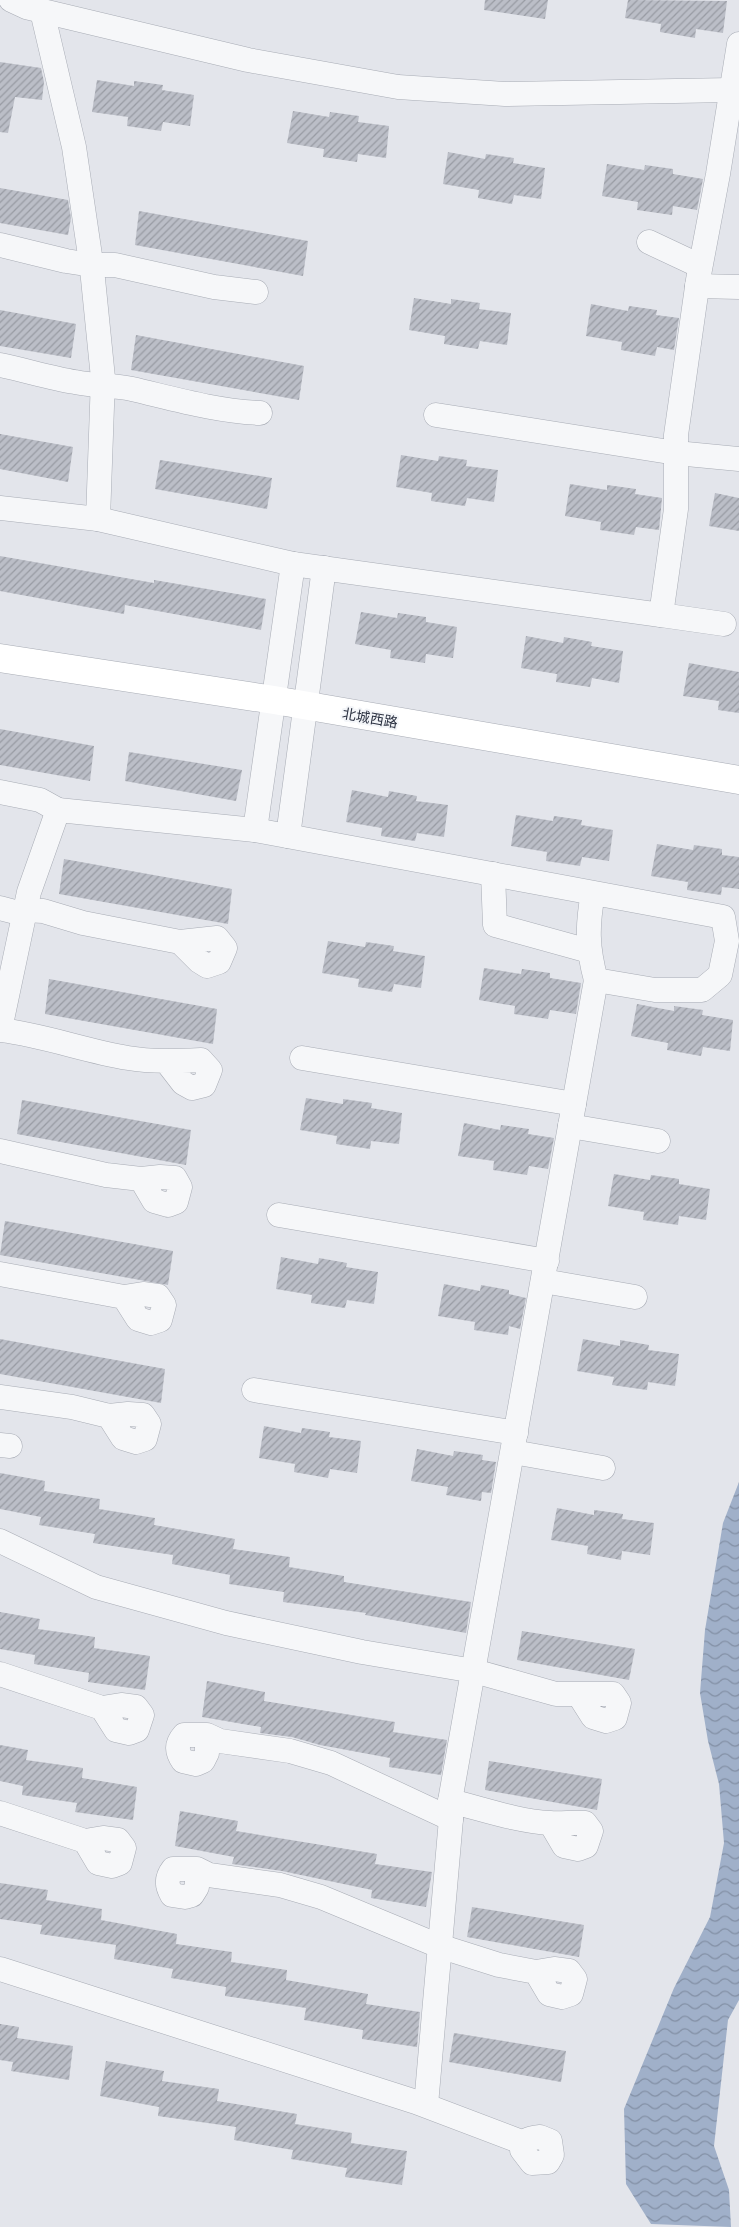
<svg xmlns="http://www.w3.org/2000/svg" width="739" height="2227" font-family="Cabin,'Noto Sans SC',sans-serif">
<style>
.water{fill:url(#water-waves)}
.building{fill:url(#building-hatch)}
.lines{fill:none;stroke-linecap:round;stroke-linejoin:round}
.street-casing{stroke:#a8acb5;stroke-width:25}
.secondary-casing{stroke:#a8acb5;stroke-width:29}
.street{stroke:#f6f7f9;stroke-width:24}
.secondary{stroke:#fff;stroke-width:28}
.labels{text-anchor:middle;stroke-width:4;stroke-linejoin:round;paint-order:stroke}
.street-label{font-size:14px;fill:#2c3242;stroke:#f3f5f8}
</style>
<defs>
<pattern id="water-waves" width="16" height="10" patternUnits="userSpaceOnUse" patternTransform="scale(1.25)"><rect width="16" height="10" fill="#a0b0c9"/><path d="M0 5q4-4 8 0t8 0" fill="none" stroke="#8390a5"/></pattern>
<pattern id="building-hatch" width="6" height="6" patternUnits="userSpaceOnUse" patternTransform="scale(1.25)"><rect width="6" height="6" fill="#bbbec7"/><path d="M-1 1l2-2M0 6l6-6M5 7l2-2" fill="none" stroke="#989ba3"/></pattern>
</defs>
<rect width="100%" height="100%" fill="#e3e5eb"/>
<path class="water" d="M 739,1482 L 739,2000 L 728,2020 L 714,2146 L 729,2190 L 731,2227 L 651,2224 L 626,2184 L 624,2109 L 674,1988 L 710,1917 L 724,1843 L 719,1784 L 708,1741 L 700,1693 L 705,1630 L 723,1523 Z"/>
<g class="building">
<path d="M 485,0 L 548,0 L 545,19 L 484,10 Z"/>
<path d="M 628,0 L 727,1 L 723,33 L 696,29 L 695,38 L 660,32 L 661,24 L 625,18 Z"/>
<path d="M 0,62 L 41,68 L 44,82 L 42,100 L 15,97 L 8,133 L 0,132 Z"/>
<path d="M 97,80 L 134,86 L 134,81 L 163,85 L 162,90 L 194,95 L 190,126 L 163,122 L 161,131 L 127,126 L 128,117 L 92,112 Z"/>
<path d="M 293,111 L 329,117 L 330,112 L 359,116 L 358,122 L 389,126 L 386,158 L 358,154 L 357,162 L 323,157 L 324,149 L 287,143 Z"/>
<path d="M 448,152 L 485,159 L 486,154 L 514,158 L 513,163 L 545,168 L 541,199 L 514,195 L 512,204 L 478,198 L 479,190 L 443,184 Z"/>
<path d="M 607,164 L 644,170 L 645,165 L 673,169 L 673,174 L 703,179 L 697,210 L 673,206 L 672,215 L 637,210 L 638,202 L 602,196 Z"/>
<path d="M 0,188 L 68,200 L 71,218 L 68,235 L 0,223 Z"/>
<path d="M 139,211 L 308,241 L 303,276 L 135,245 Z"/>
<path d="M 414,298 L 451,304 L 451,299 L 480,303 L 479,309 L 511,313 L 507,345 L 480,341 L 478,349 L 444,344 L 445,336 L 409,330 Z"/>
<path d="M 591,304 L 628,311 L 629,306 L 657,310 L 656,315 L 679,318 L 674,350 L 657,347 L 655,356 L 621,350 L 622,342 L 586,336 Z"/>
<path d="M 0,310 L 76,324 L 71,358 L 0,346 Z"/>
<path d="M 136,335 L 304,366 L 299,400 L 131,370 Z"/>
<path d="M 0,434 L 73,447 L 68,482 L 0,469 Z"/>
<path d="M 401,455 L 438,461 L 439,456 L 467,460 L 466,466 L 498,470 L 494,502 L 467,498 L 465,506 L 431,501 L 432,493 L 396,487 Z"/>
<path d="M 160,460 L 272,478 L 267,509 L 155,489 Z"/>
<path d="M 570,484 L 607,490 L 607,485 L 636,489 L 635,494 L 662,498 L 659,530 L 636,527 L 634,535 L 600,530 L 601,522 L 565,516 Z"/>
<path d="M 715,493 L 739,498 L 739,531 L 709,526 Z"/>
<path d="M 0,556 L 154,583 L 154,580 L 266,599 L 261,630 L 125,605 L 124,614 L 0,591 Z"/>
<path d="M 361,612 L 397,618 L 398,613 L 426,617 L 426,622 L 457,627 L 453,658 L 426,654 L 425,663 L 390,658 L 391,650 L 355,644 Z"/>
<path d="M 526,636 L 563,643 L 564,637 L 592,642 L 591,646 L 623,651 L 619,683 L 592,678 L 590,687 L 556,682 L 557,674 L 521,668 Z"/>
<path d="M 689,663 L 739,672 L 739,713 L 718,710 L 719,701 L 683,696 Z"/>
<path d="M 0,729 L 94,746 L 90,781 L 0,765 Z"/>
<path d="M 129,752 L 242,770 L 236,801 L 125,781 Z"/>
<path d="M 352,790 L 388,797 L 389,791 L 417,796 L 416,801 L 448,805 L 444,837 L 417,833 L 415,841 L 381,836 L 382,828 L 346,822 Z"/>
<path d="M 516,815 L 553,821 L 554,816 L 582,820 L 581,825 L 613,830 L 609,861 L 582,857 L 580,866 L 546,861 L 547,852 L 511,846 Z"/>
<path d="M 657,844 L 693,850 L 694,845 L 722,849 L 722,855 L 739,857 L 739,889 L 722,887 L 721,895 L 687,890 L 688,882 L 651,876 Z"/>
<path d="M 64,859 L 232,889 L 228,924 L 59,894 Z"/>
<path d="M 328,941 L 365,947 L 366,942 L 394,946 L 393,951 L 425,956 L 421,988 L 394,984 L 392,992 L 358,987 L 359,979 L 322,973 Z"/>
<path d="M 484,968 L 521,974 L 522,969 L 550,973 L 550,978 L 581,983 L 576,1014 L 550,1010 L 548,1019 L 514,1014 L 515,1006 L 479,1000 Z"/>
<path d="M 49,979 L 217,1009 L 213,1044 L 45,1014 Z"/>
<path d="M 637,1004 L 674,1011 L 674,1006 L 703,1010 L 702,1015 L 733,1020 L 730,1051 L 703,1047 L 701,1056 L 667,1050 L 668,1043 L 631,1036 Z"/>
<path d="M 306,1098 L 343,1104 L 343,1099 L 372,1103 L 371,1108 L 402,1113 L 399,1144 L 371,1141 L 370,1149 L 336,1144 L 337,1136 L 300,1130 Z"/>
<path d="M 22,1100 L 191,1130 L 186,1165 L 17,1134 Z"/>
<path d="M 464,1123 L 500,1130 L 501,1125 L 529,1129 L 528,1134 L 554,1138 L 548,1169 L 529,1166 L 527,1175 L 493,1170 L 494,1161 L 458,1156 Z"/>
<path d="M 614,1174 L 650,1180 L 651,1175 L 679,1179 L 679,1184 L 710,1189 L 706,1220 L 679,1216 L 678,1225 L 643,1220 L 644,1212 L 608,1206 Z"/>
<path d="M 5,1221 L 173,1251 L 168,1285 L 0,1255 Z"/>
<path d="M 281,1257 L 318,1264 L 319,1258 L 347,1263 L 346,1267 L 378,1272 L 374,1304 L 347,1300 L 345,1308 L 311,1303 L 312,1295 L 276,1289 Z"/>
<path d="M 444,1284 L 480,1291 L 481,1285 L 509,1290 L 509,1294 L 526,1298 L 520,1329 L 509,1326 L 508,1335 L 474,1330 L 475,1322 L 438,1316 Z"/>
<path d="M 0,1339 L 165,1369 L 161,1403 L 0,1374 Z"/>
<path d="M 583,1339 L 620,1346 L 620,1340 L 649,1345 L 648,1350 L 679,1354 L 675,1386 L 648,1382 L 647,1390 L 612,1385 L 614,1377 L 577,1371 Z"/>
<path d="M 264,1426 L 301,1433 L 302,1428 L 330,1432 L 329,1437 L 361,1441 L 357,1473 L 330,1469 L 328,1478 L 294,1472 L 295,1464 L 259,1458 Z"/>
<path d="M 417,1449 L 453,1456 L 454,1451 L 483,1455 L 482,1460 L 496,1462 L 491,1493 L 482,1492 L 481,1501 L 446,1495 L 448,1487 L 411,1481 Z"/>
<path d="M 0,1473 L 45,1481 L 44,1491 L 100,1499 L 99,1509 L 155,1518 L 154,1525 L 235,1539 L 233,1549 L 290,1557 L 289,1567 L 344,1576 L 344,1582 L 471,1602 L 466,1633 L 365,1615 L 366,1613 L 283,1602 L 284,1592 L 229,1584 L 230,1575 L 172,1564 L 173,1555 L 93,1543 L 95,1534 L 39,1525 L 41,1517 L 0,1509 Z"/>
<path d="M 557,1508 L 594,1515 L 594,1510 L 623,1514 L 622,1519 L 654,1523 L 650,1555 L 622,1551 L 621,1560 L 587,1554 L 588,1546 L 551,1540 Z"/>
<path d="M 0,1612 L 40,1619 L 38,1629 L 95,1637 L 94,1648 L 150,1656 L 145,1690 L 88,1682 L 89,1673 L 34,1664 L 35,1655 L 0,1649 Z"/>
<path d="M 522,1631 L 635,1649 L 629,1680 L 517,1660 Z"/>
<path d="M 207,1681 L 265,1692 L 264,1701 L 395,1722 L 393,1732 L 447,1740 L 441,1775 L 389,1767 L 390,1758 L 320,1745 L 292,1737 L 260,1733 L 261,1727 L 202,1717 Z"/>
<path d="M 0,1745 L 28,1750 L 26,1760 L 83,1768 L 82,1778 L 137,1787 L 133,1820 L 75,1812 L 77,1803 L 22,1795 L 23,1786 L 0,1781 Z"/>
<path d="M 489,1761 L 602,1779 L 597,1810 L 485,1790 Z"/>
<path d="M 180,1811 L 238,1821 L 236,1831 L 377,1854 L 375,1864 L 432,1872 L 426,1907 L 371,1898 L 372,1890 L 282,1871 L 232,1864 L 234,1857 L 175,1846 Z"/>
<path d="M 0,1883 L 48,1890 L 46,1900 L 102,1909 L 101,1920 L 177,1934 L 176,1944 L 232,1952 L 231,1962 L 287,1970 L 286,1980 L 368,1994 L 366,2004 L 420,2012 L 417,2047 L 362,2039 L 363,2030 L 304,2020 L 306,2008 L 225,1996 L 226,1987 L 171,1978 L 173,1969 L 114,1959 L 116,1945 L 40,1934 L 42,1925 L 0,1919 Z"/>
<path d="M 472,1907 L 584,1925 L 579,1957 L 467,1937 Z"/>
<path d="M 0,2024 L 19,2027 L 17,2038 L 73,2046 L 69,2080 L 11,2071 L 13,2062 L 0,2060 Z"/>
<path d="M 454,2033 L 566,2051 L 561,2082 L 449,2062 Z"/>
<path d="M 106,2061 L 164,2071 L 162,2081 L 219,2089 L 217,2101 L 297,2114 L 295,2124 L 352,2133 L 351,2143 L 407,2151 L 402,2185 L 345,2177 L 347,2168 L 291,2159 L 293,2150 L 234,2140 L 236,2127 L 158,2116 L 159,2107 L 100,2096 Z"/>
</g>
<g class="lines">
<g class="street-casing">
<g id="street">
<path d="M 11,0 L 26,7 L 248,60 L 398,87 L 505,94 L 731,90"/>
<path d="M 42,11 L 74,147 L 92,269 L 103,378 L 98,519"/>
<path d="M 649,242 L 700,266"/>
<path d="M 0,245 L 66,261 L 92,265 L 115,265 L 214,287 L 256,292"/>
<path d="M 697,286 L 739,287"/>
<path d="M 0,365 C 25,370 50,378 75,382 C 94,386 114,385 132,389 C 175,399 216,411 260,413"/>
<path d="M 436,415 L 676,453 L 739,459"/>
<path d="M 0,508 L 98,519 L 293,564 L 661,615 L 676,509 L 676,435 L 698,280 L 718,174 L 739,44"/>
<path d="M 661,615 L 724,624"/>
<path d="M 0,792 L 40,800 L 58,810"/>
<path d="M 255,830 L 293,564"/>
<path d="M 288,836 L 324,568"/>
<path d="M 493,874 L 495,925 L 589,951"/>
<path d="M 0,908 L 15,912 L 25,910 L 43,911 L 83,923 L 180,942 L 217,938 L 225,948 L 219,962 L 207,966 L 199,961 L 180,942"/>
<path d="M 0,1029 L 29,892 L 58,810 L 255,830 L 723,917 L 727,941 L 720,975 L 702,990 L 655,990 L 596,980 C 587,947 587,926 593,893"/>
<path d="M 0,1030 C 43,1035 85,1051 128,1058 C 152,1062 177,1061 201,1060 L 210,1070 L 204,1085 L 192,1088 L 183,1083 L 166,1061"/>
<path d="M 302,1058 L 574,1104"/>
<path d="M 570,1126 L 658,1141"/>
<path d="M 0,1151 L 106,1175 L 141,1179 L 160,1177 L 175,1178 L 180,1187 L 176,1202 L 168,1205 L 154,1201 L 141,1179"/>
<path d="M 279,1215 L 547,1261"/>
<path d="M 0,1274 L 124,1297 L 143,1294 L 158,1296 L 164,1305 L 160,1320 L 151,1323 L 138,1319 L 124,1297"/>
<path d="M 543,1281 L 635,1297"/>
<path d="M 254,1390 L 516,1433"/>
<path d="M 0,1397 L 72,1407 L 109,1416 L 128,1414 L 143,1415 L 149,1424 L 145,1439 L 136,1442 L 123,1438 L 109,1416"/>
<path d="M 0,1445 L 10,1446"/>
<path d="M 513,1452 L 603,1468"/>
<path d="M 0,1541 L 96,1587 L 226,1623 L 362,1652 L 474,1671 L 556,1694 L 613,1694 L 619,1703 L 615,1718 L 606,1721 L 593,1717 L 579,1695"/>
<path d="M 0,1674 L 102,1708 L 121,1705 L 136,1707 L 142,1715 L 137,1730 L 129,1733 L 116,1730 L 102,1708"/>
<path d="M 207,1735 L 207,1753 L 203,1761 L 196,1764 L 183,1761 C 176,1751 176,1744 184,1735 L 207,1735 L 220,1741 L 290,1751 L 331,1763 L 451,1819"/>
<path d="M 450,1801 C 483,1809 516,1821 550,1823 C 561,1824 573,1822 585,1823 L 591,1831 L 586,1846 L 578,1849 L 564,1846 L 551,1824"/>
<path d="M 0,1813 L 85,1841 L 103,1838 L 118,1840 L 124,1848 L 120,1863 L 112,1866 L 98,1863 L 85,1841"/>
<path d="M 197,1869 L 197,1887 L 192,1895 L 185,1897 L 172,1895 C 166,1885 166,1878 173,1869 L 197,1869 L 209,1875 L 280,1885 L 321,1897 L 439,1946 L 499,1965 L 536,1972 L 554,1969 L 569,1971 L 575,1979 L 571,1994 L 562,1997 L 549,1994 L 536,1972"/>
<path d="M 0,1969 L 416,2102 L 524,2143"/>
<path d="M 426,2105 L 451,1819 L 450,1801 L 596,980"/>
<path d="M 540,2137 L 550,2141 L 552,2155 L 548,2162 L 532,2163 L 522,2150 C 524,2139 529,2138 540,2137 Z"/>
</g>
</g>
<g class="secondary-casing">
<path id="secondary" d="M 0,658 L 274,700 L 739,780"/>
</g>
<use href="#street" class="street"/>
<use href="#secondary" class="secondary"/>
</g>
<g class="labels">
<g class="street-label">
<text transform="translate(370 718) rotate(10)" y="5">北城西路</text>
</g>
</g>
</svg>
